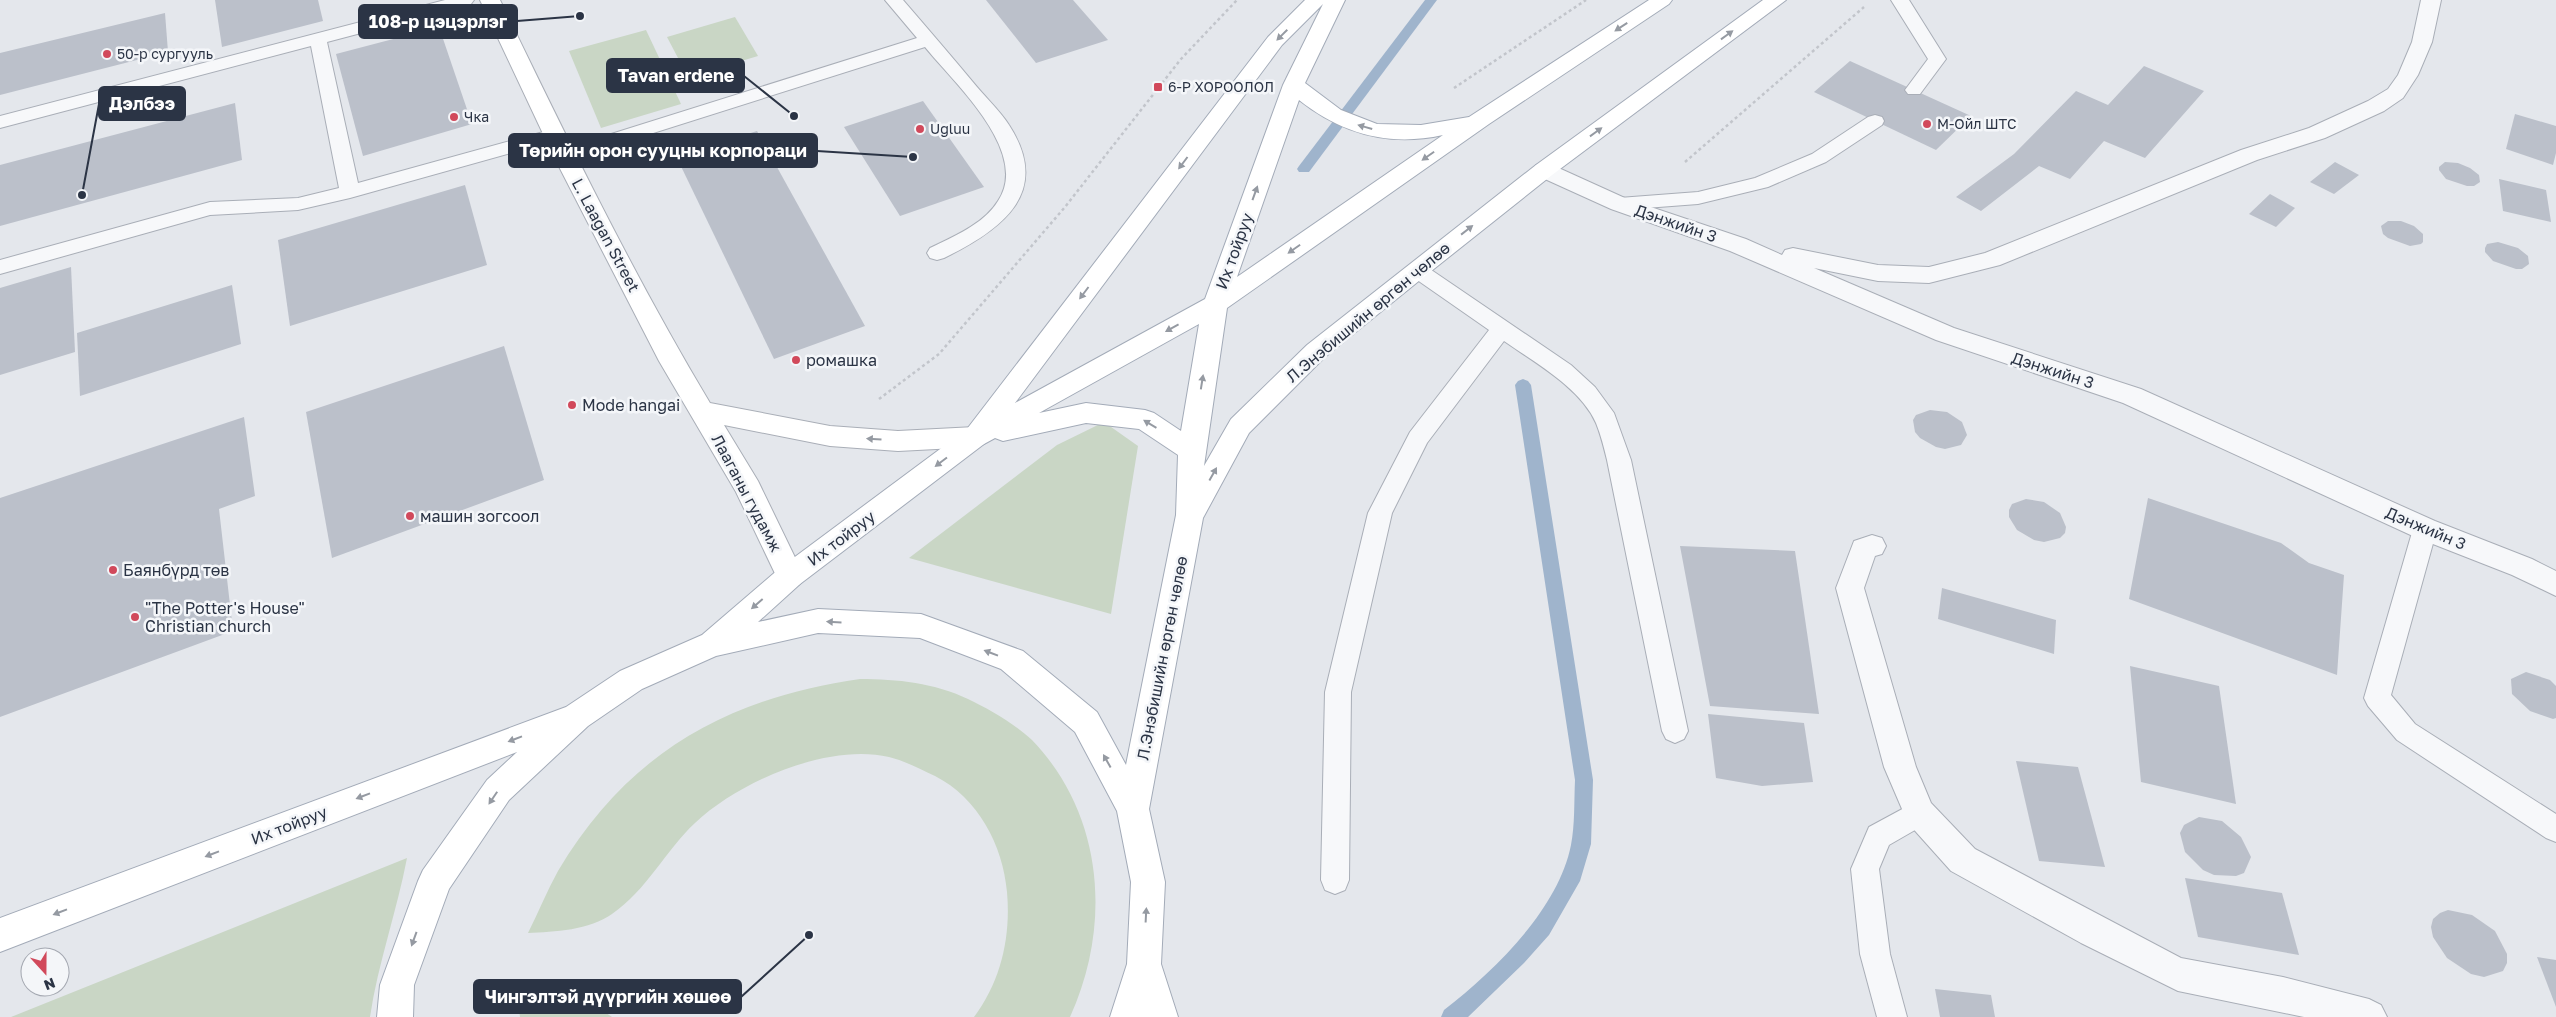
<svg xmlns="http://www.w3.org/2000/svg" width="2556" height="1017" font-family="'Golos Text',sans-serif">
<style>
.green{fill:#c9d6c5}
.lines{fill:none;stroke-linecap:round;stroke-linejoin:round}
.stream{fill:#9fb4cc;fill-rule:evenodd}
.building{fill:#bbc0ca}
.service-casing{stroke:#a9aeb7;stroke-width:2}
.minor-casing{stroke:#a9aeb7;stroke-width:2}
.secondary-casing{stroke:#a9aeb7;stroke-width:2}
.primary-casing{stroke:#a3abb8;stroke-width:2}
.path{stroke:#c2c5cb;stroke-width:2.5;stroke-dasharray:3 3;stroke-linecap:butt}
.service{fill:#f7f8fa;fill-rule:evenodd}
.minor{fill:#f7f8fa;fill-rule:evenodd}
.secondary{fill:#fff;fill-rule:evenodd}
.primary{fill:#fff;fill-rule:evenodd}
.oneway{fill:#959aa2}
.poi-dot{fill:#d1495b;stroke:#f4f6f9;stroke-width:2}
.labels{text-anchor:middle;stroke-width:5;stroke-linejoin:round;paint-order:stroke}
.far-poi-label{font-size:14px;fill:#2b3445;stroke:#f4f6f9;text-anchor:start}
.street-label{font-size:16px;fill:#2b3445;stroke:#f4f6f9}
.poi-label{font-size:16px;fill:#2b3445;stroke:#f4f6f9;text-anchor:start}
.leader{fill:none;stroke:#2b3445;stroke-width:2}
.callout-dot{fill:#2b3445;stroke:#f4f6f9;stroke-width:2}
.callout{fill:#2b3445;stroke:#2b3445;stroke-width:2}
.callout-label{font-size:18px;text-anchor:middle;font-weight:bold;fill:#fff}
</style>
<rect width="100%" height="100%" fill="#e4e7ec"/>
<g class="green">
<path d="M 735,17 L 758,56 L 688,77 L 667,37 Z"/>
<path d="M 646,30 L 681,104 L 601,128 L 569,51 Z"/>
<path d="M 1104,422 L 1138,446 L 1111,614 L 909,558 L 1057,445 Z"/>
<path d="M 860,679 C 897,679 935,683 968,699 C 989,709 1015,724 1032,740 C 1104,815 1112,925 1070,1017 L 974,1017 C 1001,981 1011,937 1007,892 C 1003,845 978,798 935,776 C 920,769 905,761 889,757 C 828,743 740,781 695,823 C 665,851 647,890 612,914 C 590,930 554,932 528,933 C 538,913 547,891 558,871 C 628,753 727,698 860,679 Z"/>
<path d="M 407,858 C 397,911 378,963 370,1017 L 11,1017 Z"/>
<path d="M 576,998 L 596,1006 L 612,1017 L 520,1017 L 518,1005 L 553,999 Z"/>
</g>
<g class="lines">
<g class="stream">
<path d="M 1425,0 L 1437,0 L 1309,172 L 1299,172 L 1297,169 L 1299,166 Z"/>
<path d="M 1523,379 L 1528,381 L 1531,385 L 1593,780 L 1591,844 L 1580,881 L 1549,935 L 1524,963 L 1468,1017 L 1441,1017 L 1444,1010 C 1494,971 1558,910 1571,845 C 1575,825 1574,801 1575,780 L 1515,385 L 1518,381 Z"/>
</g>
</g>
<g class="building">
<path d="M 215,0 L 318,0 L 323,21 L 222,47 Z"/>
<path d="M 986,0 L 1073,0 L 1108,40 L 1036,63 Z"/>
<path d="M 165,13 L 168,52 L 0,95 L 0,53 Z"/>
<path d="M 439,27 L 472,124 L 363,156 L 336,54 Z"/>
<path d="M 1850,61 L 1971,116 L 1936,150 L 1814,92 Z"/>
<path d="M 2144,66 L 2204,91 L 2145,158 L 2104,141 L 2070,179 L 2039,166 L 1981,211 L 1956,197 L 2014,154 L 2076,91 L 2108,105 Z"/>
<path d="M 923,101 L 984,187 L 900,216 L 844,127 Z"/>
<path d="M 235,103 L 242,160 L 0,226 L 0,165 Z"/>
<path d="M 2515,114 L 2556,126 L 2556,153 L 2553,165 L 2506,149 Z"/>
<path d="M 757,131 L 865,326 L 774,359 L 676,156 Z"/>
<path d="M 2335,162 L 2359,175 L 2334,194 L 2310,182 Z"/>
<path d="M 2445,162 L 2458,163 L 2470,168 L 2479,175 L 2480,182 L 2474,186 L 2467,186 L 2446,179 L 2439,170 L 2439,167 Z"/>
<path d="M 2499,179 L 2546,190 L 2551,222 L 2503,211 Z"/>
<path d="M 465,185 L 487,265 L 290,326 L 278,240 Z"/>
<path d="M 2270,194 L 2295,208 L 2276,227 L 2249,214 Z"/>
<path d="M 2388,221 L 2401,221 L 2414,226 L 2423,234 L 2423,242 L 2421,244 L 2410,246 L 2388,238 L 2383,234 L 2381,226 Z"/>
<path d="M 2498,242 L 2518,248 L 2528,256 L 2529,264 L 2522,269 L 2516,269 L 2493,261 L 2485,252 L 2485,248 L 2487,244 Z"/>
<path d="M 71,267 L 75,352 L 0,375 L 0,288 Z"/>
<path d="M 232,285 L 241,344 L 80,396 L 77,333 Z"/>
<path d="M 504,346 L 544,480 L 332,558 L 306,412 Z"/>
<path d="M 1930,410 L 1947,412 L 1962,422 L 1967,435 L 1961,445 L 1945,449 L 1936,447 L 1920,438 L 1915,432 L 1913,420 L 1916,415 Z"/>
<path d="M 244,417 L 255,496 L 219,509 L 233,631 L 0,717 L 0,498 Z"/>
<path d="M 2148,498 L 2281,543 L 2309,563 L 2344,575 L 2337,675 L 2129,599 Z"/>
<path d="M 2026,499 L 2044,502 L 2060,513 L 2066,527 L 2065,533 L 2060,538 L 2044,542 L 2034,540 L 2017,530 L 2009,517 L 2009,510 L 2012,504 Z"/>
<path d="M 1680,546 L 1795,551 L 1819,714 L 1710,706 Z"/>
<path d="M 1942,588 L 2056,620 L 2054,654 L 1938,619 Z"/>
<path d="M 2130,666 L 2219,686 L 2236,804 L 2141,782 Z"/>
<path d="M 2526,672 L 2550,680 L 2556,686 L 2556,718 L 2553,719 L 2530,711 L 2512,694 L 2511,679 Z"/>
<path d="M 1708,714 L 1804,723 L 1813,782 L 1762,786 L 1716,778 Z"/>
<path d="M 2016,761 L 2078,767 L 2105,867 L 2039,861 Z"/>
<path d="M 2199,817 L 2222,821 L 2241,837 L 2251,857 L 2244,873 L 2236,876 L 2214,875 L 2203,870 L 2185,852 L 2180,833 L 2184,825 Z"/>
<path d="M 2185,878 L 2282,893 L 2299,955 L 2198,937 Z"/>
<path d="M 2448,910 L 2472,915 L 2495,931 L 2507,954 L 2507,963 L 2503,971 L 2484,977 L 2471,974 L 2447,958 L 2433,937 L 2431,927 L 2433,919 L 2440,913 Z"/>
<path d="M 2537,957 L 2556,960 L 2556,1007 Z"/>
<path d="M 1935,989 L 1991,995 L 1995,1017 L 1940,1017 Z"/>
</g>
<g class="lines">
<g class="service-casing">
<g id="service">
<path d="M 445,0 L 474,0 L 471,4 L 327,42 L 358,183 L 554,129 L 561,131 L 563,135 L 561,139 L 350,198 L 298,210 L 210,215 L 0,274 L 0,260 L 210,202 L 298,198 L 339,188 L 311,46 L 0,128 L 0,116 Z"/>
<path d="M 885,0 L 903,0 C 928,29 953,58 977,87 C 988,100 1001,112 1009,125 C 1053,193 1001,230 944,258 L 937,260 L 930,258 L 927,253 L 930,248 C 953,237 984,224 998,201 C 1031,152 954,83 925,47 L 571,159 L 557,159 L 554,155 L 557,151 L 917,38 Z"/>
<path d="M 1891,0 L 1909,0 L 1946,59 L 1920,94 L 1908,94 L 1905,90 L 1928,59 Z"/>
<path d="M 1875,115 L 1882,117 L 1884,121 L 1882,125 L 1826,162 L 1768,187 L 1698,204 L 1619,210 L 1612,209 L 1609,204 L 1612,199 L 1619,198 L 1698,192 L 1755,178 L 1812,154 L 1868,117 Z"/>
<path d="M 1417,263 L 1424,265 L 1571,365 L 1595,387 L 1614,413 L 1631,460 L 1688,731 L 1684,739 L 1675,743 L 1666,739 L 1662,731 L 1607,460 C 1604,448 1601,435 1596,423 C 1581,388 1534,362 1504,341 L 1427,443 L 1392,513 L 1351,692 L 1349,880 L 1345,890 L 1335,894 L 1325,890 L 1321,880 L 1325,692 L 1368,513 L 1410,432 L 1489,330 L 1410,275 L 1407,270 L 1410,265 Z"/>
<path d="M 2425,519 L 2433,522 L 2437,529 L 2391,695 L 2415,724 L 2556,814 L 2556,842 L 2546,838 L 2397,740 L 2368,706 L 2364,698 L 2413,529 L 2417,522 Z"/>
<path d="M 1919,800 L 1929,804 L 1933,813 L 1929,822 L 1889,845 L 1879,869 L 1890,954 L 1907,1017 L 1877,1017 L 1860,954 L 1851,869 L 1869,827 Z"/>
</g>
</g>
<g class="minor-casing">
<g id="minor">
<path d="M 2421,0 L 2441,0 L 2432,42 L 2418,75 L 2403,98 L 2384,111 L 2325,138 L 2257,160 L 2000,265 L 1929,283 L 1878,281 L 1814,268 L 1954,328 L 2141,389 L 2435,521 L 2532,559 L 2556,571 L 2556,596 L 2512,575 L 2415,537 L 2123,403 L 1936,340 L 1730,251 L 1611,209 L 1536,175 L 1533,170 L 1536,165 L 1544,163 L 1552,165 L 1627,199 L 1746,239 L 1782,255 L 1785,250 L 1793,248 L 1878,265 L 1929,267 L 1985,253 L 2241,150 L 2309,128 L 2368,101 L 2388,89 L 2398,75 L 2412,42 Z"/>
<path d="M 1872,535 L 1882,538 L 1886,546 L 1882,554 L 1875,556 L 1864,588 L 1916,767 L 1931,803 L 1975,849 L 2181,958 L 2283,977 L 2369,999 L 2381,1005 L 2387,1017 L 2304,1017 L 2178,991 L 2081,943 L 1951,871 L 1908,823 L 1884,767 L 1836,588 L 1854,541 Z"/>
</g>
</g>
<g class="secondary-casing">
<path id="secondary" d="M 480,0 L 500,0 C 566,136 632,273 710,403 L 830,426 L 898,431 L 975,427 L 984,430 L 988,437 L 984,444 L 975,447 L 898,451 L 830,446 L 724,425 L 758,481 L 804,576 L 800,584 L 790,588 L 780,584 L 736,492 L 659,361 L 553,155 Z"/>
</g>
<g class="primary-casing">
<path id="primary" d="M 1305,0 L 1345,0 L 1305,83 L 1341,110 L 1377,124 L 1421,125 L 1469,117 L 1649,0 L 1672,0 L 1669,4 L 1489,124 L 1227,308 L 1204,466 L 1231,419 L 1307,345 L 1536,165 L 1763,0 L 1786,0 L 1552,175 L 1425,276 L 1325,357 L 1249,433 L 1203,518 L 1149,809 L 1165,882 L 1161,964 L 1178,1017 L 1110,1017 L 1127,964 L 1131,882 L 1117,811 L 1075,732 L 1001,669 L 920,638 L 818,633 L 716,656 L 642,689 L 588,726 L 509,800 L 449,889 L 414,985 L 413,1017 L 377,1017 L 380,985 L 418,881 L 423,870 L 487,780 L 517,752 L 0,952 L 0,918 L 566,707 L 620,671 L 702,635 L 780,568 L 967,429 L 1268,37 ZM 1323,4 L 1283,85 L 1205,299 L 1015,403 L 1282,45 ZM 1299,100 C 1342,134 1389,147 1443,135 L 1237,277 ZM 1199,324 L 1181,431 L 1154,413 L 1145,410 L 1086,403 L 1039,413 ZM 1086,423 L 1139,429 L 1178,455 L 1176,515 L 1126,765 L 1097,712 L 1023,651 L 921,614 L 818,609 L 758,622 L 800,584 L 984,444 L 995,438 L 1003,441 Z"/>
</g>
<g class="path">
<path d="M 1454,88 L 1586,0"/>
<path d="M 1685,162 L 1864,7"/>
<path d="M 879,399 L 939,354 L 1065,207 L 1181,59 L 1237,0"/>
</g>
<use href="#service" class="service"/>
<use href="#minor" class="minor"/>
<use href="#secondary" class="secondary"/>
<use href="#primary" class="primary"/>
</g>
<defs><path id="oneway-solid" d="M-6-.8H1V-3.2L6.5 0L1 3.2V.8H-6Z" transform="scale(1.25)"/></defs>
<g class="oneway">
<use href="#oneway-solid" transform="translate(1621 27) rotate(147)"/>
<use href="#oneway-solid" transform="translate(1282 35) rotate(135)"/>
<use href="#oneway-solid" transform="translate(1727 35) rotate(-36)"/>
<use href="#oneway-solid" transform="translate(1365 127) rotate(-164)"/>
<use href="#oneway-solid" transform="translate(1596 132) rotate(-36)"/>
<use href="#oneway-solid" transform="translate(1428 156) rotate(145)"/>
<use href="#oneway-solid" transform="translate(1183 163) rotate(127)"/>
<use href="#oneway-solid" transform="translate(1255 193) rotate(-70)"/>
<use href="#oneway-solid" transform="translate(1467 230) rotate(-38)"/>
<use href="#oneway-solid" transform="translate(1294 249) rotate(145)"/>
<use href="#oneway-solid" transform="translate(1084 293) rotate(127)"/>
<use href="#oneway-solid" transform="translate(1172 328) rotate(151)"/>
<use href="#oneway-solid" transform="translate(1202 382) rotate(-81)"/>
<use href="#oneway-solid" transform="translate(1150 424) rotate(-149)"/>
<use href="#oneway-solid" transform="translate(874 439) rotate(-176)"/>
<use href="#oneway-solid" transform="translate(941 462) rotate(143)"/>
<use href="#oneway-solid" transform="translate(1213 474) rotate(-61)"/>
<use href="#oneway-solid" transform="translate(757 604) rotate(139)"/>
<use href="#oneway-solid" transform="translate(834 622) rotate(-177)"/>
<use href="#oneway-solid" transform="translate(991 653) rotate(-159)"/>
<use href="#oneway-solid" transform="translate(515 739) rotate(159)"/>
<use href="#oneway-solid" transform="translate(1107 761) rotate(-119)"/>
<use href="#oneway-solid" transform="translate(363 796) rotate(159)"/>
<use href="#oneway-solid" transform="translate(493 798) rotate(124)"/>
<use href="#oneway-solid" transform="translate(212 854) rotate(159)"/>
<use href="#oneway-solid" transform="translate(60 912) rotate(159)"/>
<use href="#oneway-solid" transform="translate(1146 915) rotate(-87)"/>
<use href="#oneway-solid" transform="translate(414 939) rotate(110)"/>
</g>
<g class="poi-dot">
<circle cx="107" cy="54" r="5"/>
<rect x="1153" y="82" width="10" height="10" rx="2.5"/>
<circle cx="454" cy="117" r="5"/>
<circle cx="1927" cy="124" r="5"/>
<circle cx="920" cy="129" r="5"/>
<circle cx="796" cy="360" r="5"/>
<circle cx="572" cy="405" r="5"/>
<circle cx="410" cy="516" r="5"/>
<circle cx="113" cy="570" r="5"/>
<circle cx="135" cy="617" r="5"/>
</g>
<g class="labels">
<g class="far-poi-label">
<text x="117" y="59">50-р сургууль</text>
<text x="1168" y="92">6-Р ХОРООЛОЛ</text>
<text x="464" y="122">Чка</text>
<text x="1937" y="129">М-Ойл ШТС</text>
<text x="930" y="134">Ugluu</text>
</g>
<g class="street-label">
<text transform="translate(1676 223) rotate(19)" y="6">Дэнжийн 3</text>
<text transform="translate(606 235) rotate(62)" y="6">L. Laagan Street</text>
<text transform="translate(1234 251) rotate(-70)" y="6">Их тойруу</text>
<text transform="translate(1368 312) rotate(-40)" y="6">Л.Энэбишийн өргөн чөлөө</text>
<text transform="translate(2053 370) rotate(18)" y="6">Дэнжийн 3</text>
<text transform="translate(747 493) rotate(62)" y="6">Лааганы гудамж</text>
<text transform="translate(2426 528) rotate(23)" y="6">Дэнжийн 3</text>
<text transform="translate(841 538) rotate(-37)" y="6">Их тойруу</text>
<text transform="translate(1162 658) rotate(-79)" y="6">Л.Энэбишийн өргөн чөлөө</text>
<text transform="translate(289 825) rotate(-21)" y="6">Их тойруу</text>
</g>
<g class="poi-label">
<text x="806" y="366">ромашка</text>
<text x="582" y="411">Mode hangai</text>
<text x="420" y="522">машин зогсоол</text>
<text x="123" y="576">Баянбүрд төв</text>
<text x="145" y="614">"The Potter's House"<tspan x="145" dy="18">Christian church</tspan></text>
</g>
</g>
<path class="leader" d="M580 16L517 21M794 116L744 76M82 195L99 104M913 157L817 151M809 935L741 997"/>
<g class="callout-dot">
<circle cx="580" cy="16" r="5"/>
<circle cx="794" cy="116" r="5"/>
<circle cx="82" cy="195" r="5"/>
<circle cx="913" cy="157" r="5"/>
<circle cx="809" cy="935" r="5"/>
</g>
<g class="callout">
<rect x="359" y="5" width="158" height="33" rx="5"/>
<rect x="607" y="59" width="137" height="33" rx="5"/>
<rect x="99" y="87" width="86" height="33" rx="5"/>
<rect x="509" y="134" width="308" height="33" rx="5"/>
<rect x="474" y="980" width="267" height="33" rx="5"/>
</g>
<g class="callout-label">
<text x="438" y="28">108-р цэцэрлэг</text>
<text x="676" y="82">Tavan erdene</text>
<text x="142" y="110">Дэлбээ</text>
<text x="663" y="157">Төрийн орон сууцны корпораци</text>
<text x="608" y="1003">Чингэлтэй дүүргийн хөшөө</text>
</g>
<g transform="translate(45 972) rotate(159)"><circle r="24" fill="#f4f6f9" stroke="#a4a8b1"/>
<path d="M0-4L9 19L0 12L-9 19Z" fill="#d1495b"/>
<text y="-8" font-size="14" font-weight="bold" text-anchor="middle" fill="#2b3445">N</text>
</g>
</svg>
